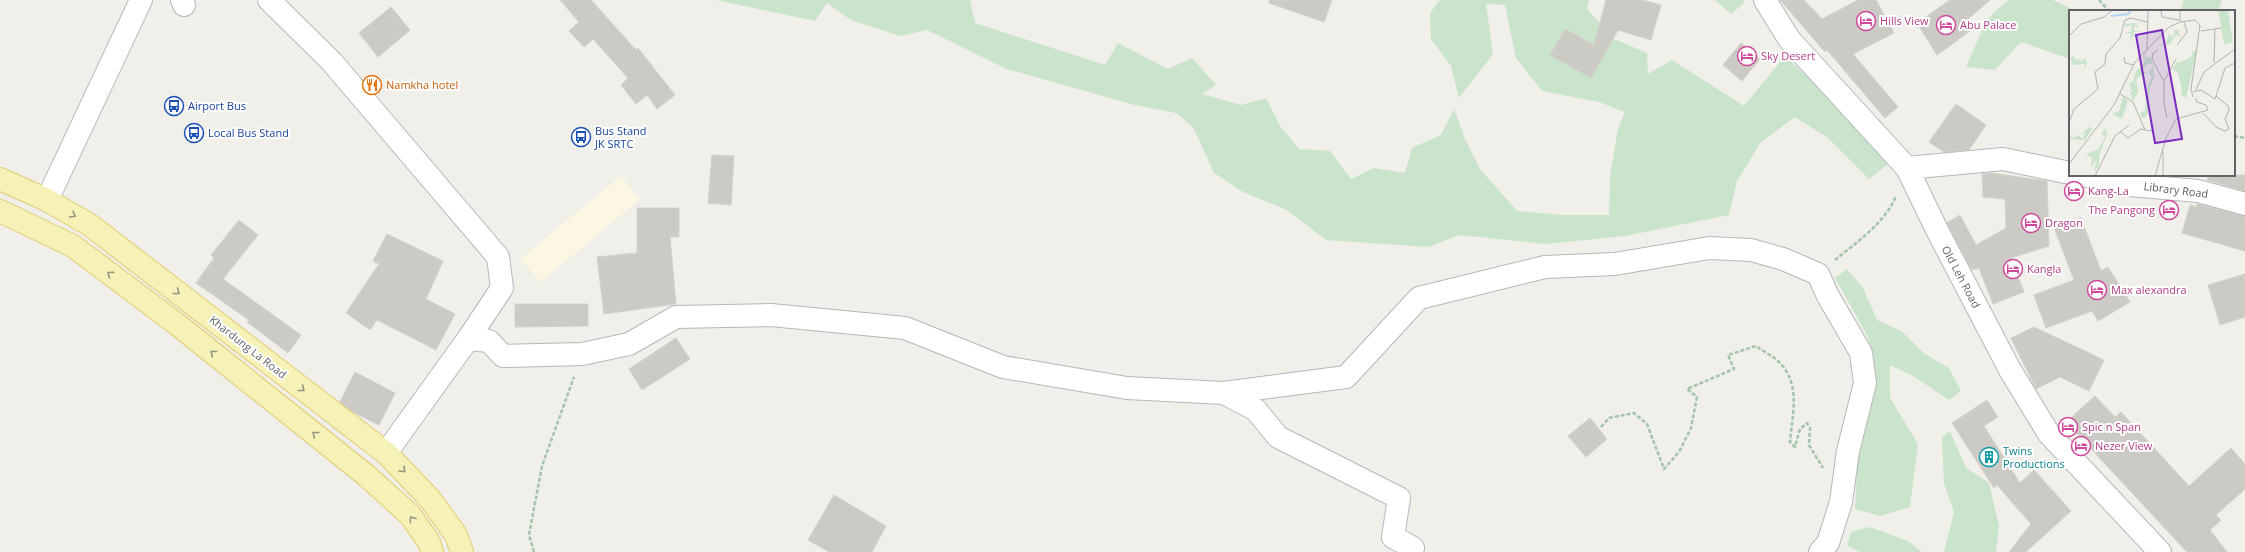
<svg xmlns="http://www.w3.org/2000/svg" width="2245" height="552" font-family="'Open Sans',sans-serif">
<style>
.commercial{fill:#fbf7e3}
.green{fill:#c9e4cb}
.building{fill:#cbcac5;stroke:#d4d1c7}
.lines{fill:none;stroke-linecap:round;stroke-linejoin:round}
.minor-casing{stroke:#b5b7bb;stroke-width:24}
.major-casing{stroke:#e2cc70;stroke-width:24}
.path{stroke:#a2c4af;stroke-width:2.5;stroke-dasharray:4 2;stroke-linecap:butt}
.minor{stroke:#fff;stroke-width:22}
.major{stroke:#f6f1b7;stroke-width:22}
.oneway{stroke:#949483}
.labels{text-anchor:middle;stroke-width:4;stroke-linejoin:round;paint-order:stroke}
.hotel-label{font-size:11px;fill:#b23c85;stroke:#fff;text-anchor:start}
.food-label{font-size:11px;fill:#c56008;stroke:#fff;text-anchor:start}
.transit-label{font-size:11px;fill:#164399;stroke:#fff;text-anchor:start}
.street-label{font-size:11px;fill:#606267;stroke:#fff}
.culture-label{font-size:11px;fill:#0d838f;stroke:#fff;text-anchor:start}
.inset-river{fill:none;stroke:#b3d3f5;stroke-width:2}
.inset-road{fill:none;stroke:#b2b3b1;stroke-width:1}
.view{fill:#7b2cbf;fill-opacity:0.15;stroke:#7b2cbf;stroke-width:2}
.inset-edge{fill:none;stroke:#606267;stroke-width:2}
</style>
<rect width="100%" height="100%" fill="#f0efe9"/>
<path class="commercial" d="M 621,176 L 640,199 L 541,282 L 520,259 Z"/>
<g class="green">
<path d="M 716,0 L 970,0 L 975,23 L 1105,65 L 1118,43 L 1168,69 L 1192,58 L 1216,85 L 1202,94 L 1241,105 L 1266,98 L 1280,126 L 1299,149 L 1330,151 L 1351,179 L 1374,168 L 1405,173 L 1412,148 L 1441,135 L 1454,109 L 1465,139 L 1480,169 L 1517,211 L 1562,215 L 1609,215 L 1610,176 L 1618,129 L 1625,112 L 1599,102 L 1542,91 L 1516,58 L 1505,5 L 1486,4 L 1493,54 L 1459,98 L 1451,66 L 1431,39 L 1430,13 L 1440,0 L 1589,0 L 1587,9 L 1614,39 L 1647,53 L 1648,74 L 1672,60 L 1744,106 L 1785,56 L 1844,110 L 1884,130 L 1887,165 L 1869,179 L 1828,138 L 1795,117 L 1761,142 L 1737,181 L 1729,215 L 1625,236 L 1546,244 L 1460,235 L 1428,247 L 1326,240 L 1287,210 L 1243,192 L 1214,173 L 1193,127 L 1176,113 L 1135,105 L 1007,69 L 927,30 L 900,36 L 851,20 L 827,3 L 815,21 Z"/>
<path d="M 1715,0 L 1743,0 L 1744,3 L 1731,14 Z"/>
<path d="M 2008,0 L 2053,0 L 2076,11 L 2070,11 L 2070,59 L 2021,42 L 1995,70 L 1966,67 L 1987,19 Z"/>
<path d="M 2184,0 L 2222,0 L 2218,11 L 2180,11 Z"/>
<path d="M 1847,269 L 1863,288 L 1877,320 L 1901,331 L 1925,354 L 1949,368 L 1961,391 L 1949,400 L 1913,376 L 1890,365 L 1890,398 L 1918,444 L 1910,507 L 1880,516 L 1855,509 L 1857,464 L 1874,360 L 1867,335 L 1835,278 Z"/>
<path d="M 1950,431 L 1966,468 L 1989,483 L 1999,526 L 1996,552 L 1944,552 L 1954,512 L 1944,483 L 1942,437 Z"/>
<path d="M 1870,527 L 1908,541 L 1922,552 L 1860,552 L 1847,546 L 1851,532 Z"/>
</g>
<g class="building">
<path d="M 560,0 L 591,0 L 636,50 L 638,48 L 675,95 L 657,109 L 647,95 L 636,104 L 621,85 L 628,78 L 593,39 L 584,47 L 569,31 L 579,22 Z"/>
<path d="M 1269,0 L 1332,0 L 1324,22 L 1269,3 Z"/>
<path d="M 1606,0 L 1642,0 L 1661,5 L 1651,40 L 1618,30 L 1591,78 L 1550,55 L 1565,29 L 1594,45 Z"/>
<path d="M 1780,0 L 1804,0 L 1822,19 L 1858,0 L 1876,0 L 1894,33 L 1853,54 L 1898,107 L 1885,118 L 1827,50 L 1825,52 Z"/>
<path d="M 1950,0 L 1990,0 L 1968,19 L 1974,28 L 1937,55 L 1917,23 Z"/>
<path d="M 391,7 L 410,30 L 378,57 L 359,33 Z"/>
<path d="M 1741,43 L 1760,59 L 1742,81 L 1723,65 Z"/>
<path d="M 1956,104 L 1986,125 L 1969,150 L 1944,152 L 1929,142 Z"/>
<path d="M 712,155 L 734,156 L 731,205 L 708,203 Z"/>
<path d="M 1991,173 L 2047,181 L 2049,246 L 2011,258 L 2024,292 L 1993,304 L 1979,268 L 1972,270 L 1947,223 L 1960,215 L 1976,245 L 2006,228 L 2005,199 L 1983,197 L 1982,174 Z"/>
<path d="M 2209,175 L 2245,175 L 2245,191 L 2207,180 Z"/>
<path d="M 2197,204 L 2245,216 L 2245,251 L 2182,233 L 2190,205 L 2196,207 Z"/>
<path d="M 637,208 L 679,208 L 679,237 L 670,237 L 676,304 L 604,314 L 597,257 L 637,253 Z"/>
<path d="M 2081,218 L 2101,271 L 2108,267 L 2130,302 L 2098,321 L 2092,311 L 2046,328 L 2034,295 L 2074,280 L 2054,228 Z"/>
<path d="M 239,220 L 258,235 L 223,279 L 301,335 L 288,353 L 247,322 L 249,320 L 196,283 L 214,258 L 211,255 Z"/>
<path d="M 387,234 L 443,261 L 426,299 L 455,314 L 436,350 L 377,320 L 370,330 L 346,313 L 379,264 L 373,261 Z"/>
<path d="M 2245,274 L 2245,317 L 2220,325 L 2208,285 Z"/>
<path d="M 515,304 L 588,304 L 588,326 L 515,327 Z"/>
<path d="M 2034,327 L 2104,360 L 2089,391 L 2060,377 L 2036,389 L 2011,338 Z"/>
<path d="M 676,338 L 690,359 L 642,390 L 629,369 Z"/>
<path d="M 355,372 L 395,393 L 379,425 L 351,411 L 340,402 Z"/>
<path d="M 2095,396 L 2115,417 L 2121,412 L 2189,486 L 2231,448 L 2245,464 L 2245,489 L 2216,515 L 2221,520 L 2210,530 L 2227,552 L 2187,552 L 2066,422 Z"/>
<path d="M 1987,400 L 1998,417 L 1984,426 L 2020,483 L 2034,470 L 2071,511 L 2026,552 L 2009,552 L 2031,524 L 1997,485 L 1994,488 L 1952,423 Z"/>
<path d="M 1590,418 L 1607,439 L 1586,457 L 1568,436 Z"/>
<path d="M 834,495 L 886,526 L 872,552 L 829,552 L 808,540 Z"/>
</g>
<g class="lines">
<g class="minor-casing">
<g id="minor">
<path d="M 182,0 L 184,5"/>
<path d="M 269,0 L 332,62 L 498,257 L 502,288 L 468,339 L 386,453"/>
<path d="M 1765,0 L 1789,39 L 1907,168 L 1937,230 L 2010,370 L 2049,434 L 2160,552"/>
<path d="M 1907,168 L 2003,159 L 2070,173"/>
<path d="M 2082,175 L 2130,185 L 2198,191 L 2245,204"/>
<path d="M 47,200 L 141,0"/>
<path d="M 468,339 L 489,341 L 503,356 L 582,354 L 629,344 L 676,317 L 771,315 L 905,328 L 1003,367 L 1127,388 L 1224,393 L 1256,410 L 1278,437 L 1399,498 L 1393,537 L 1413,548 L 1411,552"/>
<path d="M 1224,393 L 1346,377 L 1419,298 L 1545,267 L 1615,264 L 1709,248 L 1751,250 L 1783,259 L 1818,274 L 1828,296 L 1861,353 L 1865,383 L 1848,451 L 1841,502 L 1828,543 L 1820,552"/>
</g>
</g>
<g class="major-casing">
<g id="major">
<path d="M 0,179 L 47,200 L 90,225 L 386,453 L 430,499 L 456,535 L 462,552"/>
<path d="M 0,211 L 73,246 L 178,325 L 367,476 L 410,515 L 429,542 L 432,552"/>
</g>
</g>
<g class="path">
<path d="M 2099,0 L 2109,11"/>
<path d="M 2234,136 L 2245,138"/>
<path d="M 1835,260 C 1857,242 1885,223 1896,196"/>
<path d="M 1601,427 L 1609,418 L 1634,413 L 1647,424 L 1664,469 L 1679,452 L 1691,428 L 1697,397 L 1687,389 L 1734,369 L 1728,355 L 1756,346 C 1764,352 1775,357 1781,364 C 1801,387 1792,415 1790,442 L 1795,447 L 1800,429 L 1807,423 L 1810,428 L 1809,445 L 1823,468"/>
<path d="M 534,552 L 529,535 L 542,466 L 574,377"/>
</g>
<use href="#minor" class="minor"/>
<use href="#major" class="major"/>
</g>
<defs><path id="oneway-chevron" d="M-2-3.5L2.5 0L-2 3.5" fill="none" stroke-width="1.6" stroke-linecap="round" stroke-linejoin="round"/></defs>
<g class="oneway">
<use href="#oneway-chevron" transform="translate(73 215) rotate(30)"/>
<use href="#oneway-chevron" transform="translate(110 274) rotate(-143)"/>
<use href="#oneway-chevron" transform="translate(177 292) rotate(38)"/>
<use href="#oneway-chevron" transform="translate(213 353) rotate(-141)"/>
<use href="#oneway-chevron" transform="translate(302 389) rotate(38)"/>
<use href="#oneway-chevron" transform="translate(315 434) rotate(-141)"/>
<use href="#oneway-chevron" transform="translate(403 470) rotate(46)"/>
<use href="#oneway-chevron" transform="translate(412 519) rotate(-127)"/>
</g>
<defs>
<g id="hotel-ring" transform="scale(1)"><circle r="9.5" fill="#fff" stroke="#d1479c" stroke-width="1.5"/><path d="M-6-4.5h1.5V1H6V5H4.5V3h-9V5H-6ZM-4 0a1.8 1.8 0 1 1 3.6 0ZM.5 0V-2.5h3Q6-2.5 6 0Z" fill="#d1479c"/></g>
<g id="restaurant-ring" transform="scale(1)"><circle r="9.5" fill="#fff" stroke="#e8710a" stroke-width="1.5"/><path d="M-5-6h1v4h1v-4h1v4h1v-4h1v5L-1.5 .5V6h-2V.5L-5-1ZM5-6V6H3V1.5H1.5Q1.5-4 5-6Z" fill="#e8710a"/></g>
<g id="bus-ring" transform="scale(1)"><circle r="9.5" fill="#fff" stroke="#1a4fb4" stroke-width="1.5"/><path d="M-5-6H5V4H4V6H2V4H-2V6H-4V4H-5ZM-3.5-4V0h7V-4ZM-3.5 1.2v1.5H-2V1.2ZM2 1.2v1.5H3.5V1.2Z" fill="#1a4fb4"/></g>
<g id="building-ring" transform="scale(1)"><circle r="9.5" fill="#fff" stroke="#0f9aa8" stroke-width="1.5"/><path d="M-4-6H4V6H1V3H-1V6H-4ZM-2.5-4.3h1.7v1.8h-1.7ZM.8-4.3h1.7v1.8H.8ZM-2.5-1h1.7V.8h-1.7ZM.8-1h1.7V.8H.8Z" fill="#0f9aa8"/></g>
</defs>
<g fill-rule="evenodd">
<use href="#hotel-ring" x="1866" y="21"/>
<use href="#hotel-ring" x="1946" y="25"/>
<use href="#hotel-ring" x="1747" y="56"/>
<use href="#restaurant-ring" x="372" y="85"/>
<use href="#bus-ring" x="174" y="106"/>
<use href="#bus-ring" x="194" y="133"/>
<use href="#bus-ring" x="581" y="137"/>
<use href="#hotel-ring" x="2074" y="191"/>
<use href="#hotel-ring" x="2169" y="210"/>
<use href="#hotel-ring" x="2031" y="223"/>
<use href="#hotel-ring" x="2013" y="269"/>
<use href="#hotel-ring" x="2097" y="290"/>
<use href="#hotel-ring" x="2068" y="427"/>
<use href="#hotel-ring" x="2081" y="446"/>
<use href="#building-ring" x="1989" y="457"/>
</g>
<g class="labels">
<g class="hotel-label">
<text x="1880" y="25">Hills View</text>
<text x="1960" y="29">Abu Palace</text>
<text x="1761" y="60">Sky Desert</text>
<text x="2088" y="195">Kang-La</text>
<text x="2155" y="214" text-anchor="end">The Pangong</text>
<text x="2045" y="227">Dragon</text>
<text x="2027" y="273">Kangla</text>
<text x="2111" y="294">Max alexandra</text>
<text x="2082" y="431">Spic n Span</text>
<text x="2095" y="450">Nezer View</text>
</g>
<g class="food-label">
<text x="386" y="89">Namkha hotel</text>
</g>
<g class="transit-label">
<text x="188" y="110">Airport Bus</text>
<text x="595" y="135">Bus Stand<tspan x="595" dy="13">JK SRTC</tspan></text>
<text x="208" y="137">Local Bus Stand</text>
</g>
<g class="street-label">
<text transform="translate(2176 190) rotate(7)" y="4">Library Road</text>
<text transform="translate(1961 277) rotate(62)" y="4">Old Leh Road</text>
<text transform="translate(248 347) rotate(38)" y="4">Khardung La Road</text>
</g>
<g class="culture-label">
<text x="2003" y="455">Twins<tspan x="2003" dy="13">Productions</tspan></text>
</g>
</g>
<g transform="translate(2069 10)">
<rect width="166" height="166" fill="#f0efe9"/>
<path d="M 149,0 L 159,0 L 164,32 L 155,34 ZM 67,13 L 70,19 L 65,15 L 65,21 L 73,21 L 64,23 L 69,27 L 63,27 L 60,35 L 62,24 L 55,22 L 62,22 L 63,15 L 56,17 L 56,14 ZM 106,19 L 111,21 L 109,23 L 112,27 L 107,25 L 101,34 L 90,36 L 97,32 L 100,24 L 104,28 ZM 78,41 L 76,46 L 82,48 L 86,67 L 81,76 L 79,102 L 77,107 L 73,108 L 71,103 L 76,101 L 79,75 L 83,67 L 79,62 L 83,58 L 83,54 L 78,54 L 73,61 L 78,62 L 67,69 L 69,82 L 64,91 L 62,89 L 64,85 L 61,85 L 63,80 L 57,81 L 62,79 L 60,74 L 65,70 L 67,60 L 70,59 L 75,53 L 76,48 L 73,47 ZM 124,41 L 128,41 L 117,88 L 113,85 L 112,74 L 108,61 L 103,60 L 108,52 L 110,53 L 122,47 ZM 5,45 L 6,50 L 10,49 L 13,52 L 15,48 L 18,52 L 16,59 L 10,62 L 16,58 L 15,54 L 3,55 L 2,48 ZM 54,86 L 59,91 L 53,109 L 43,104 L 50,101 ZM 18,115 L 23,119 L 16,130 L 0,129 L 1,126 L 4,128 L 10,125 L 14,129 L 16,122 L 11,124 L 20,118 ZM 37,119 L 38,125 L 30,145 L 30,156 L 25,161 L 28,149 L 22,158 L 23,148 L 17,144 L 30,139 L 36,127 L 35,125 L 33,126 L 33,122 Z" fill="#c9e4cb"/>
<path class="inset-river" d="M 42,6 L 59,4 L 62,0"/>
<path class="inset-road" d="M 92,0 L 93,7 L 110,10M 111,0 L 111,12 L 126,10 L 131,15 L 122,79 L 124,87M 132,21 L 152,18M 0,26 L 12,14 L 35,7 L 44,0M 108,35 L 118,22 L 115,12M 78,40 L 79,0M 89,40 L 84,43 L 83,49 L 94,70M 55,47 L 56,53 L 65,55M 145,53 L 146,19M 127,80 L 135,62 L 166,39M 124,82 L 132,80 L 146,89 L 156,58 L 166,53M 50,83 L 64,92 L 76,120 L 84,121M 134,103 L 147,117 L 156,121 L 160,119 L 156,109 L 160,100 L 159,96 L 147,86M 98,108 L 95,94 L 95,71 L 107,49M 0,113 L 5,99 L 29,79 L 26,62 L 36,54 L 37,44 L 51,28 L 56,10 L 62,8 L 78,12M 51,121 L 59,128 L 72,119 L 76,120M 94,141 L 94,166M 0,154 L 45,95 L 66,52 L 100,17 L 111,12M 26,166 L 46,126 L 60,115M 86,166 L 97,128 L 107,109 L 139,100 L 137,95 L 128,92 L 127,88"/>
<path class="view" d="M 93,20 L 113,129 L 86,133 L 67,25 Z"/>
<rect width="166" height="166" class="inset-edge"/>
</g>
</svg>
